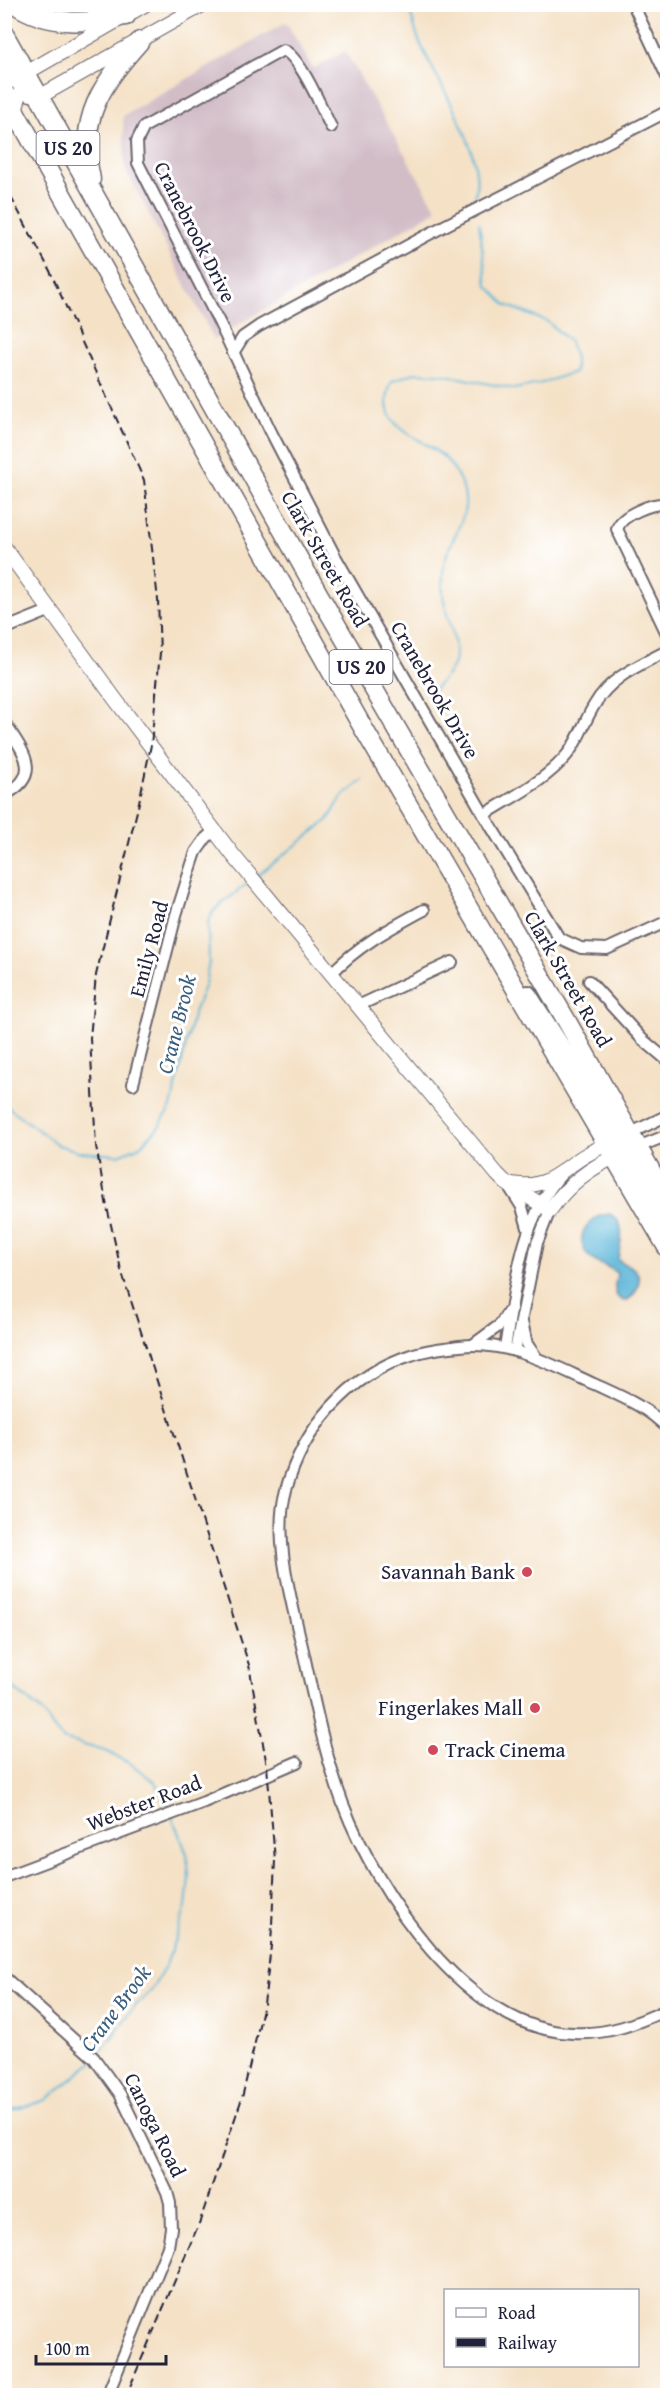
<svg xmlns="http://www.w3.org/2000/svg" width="672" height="2400" font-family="'Gentium Book Plus',serif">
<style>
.industrial{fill:#d2bdc7}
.water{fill:#5bb6d8;stroke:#3e6c8a;stroke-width:1.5}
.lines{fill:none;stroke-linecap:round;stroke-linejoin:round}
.stream{stroke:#5bb6d8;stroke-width:2}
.street-casing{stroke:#6c656c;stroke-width:14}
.secondary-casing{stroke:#6c656c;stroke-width:16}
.primary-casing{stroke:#6c656c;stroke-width:20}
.highway-casing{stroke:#6c656c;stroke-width:21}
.street{stroke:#fff;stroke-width:10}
.secondary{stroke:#fff;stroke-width:14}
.primary{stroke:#fff;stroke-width:16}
.highway{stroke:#fff;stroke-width:18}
.rail{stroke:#22223b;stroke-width:2;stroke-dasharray:9 4.5;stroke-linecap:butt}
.poi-dot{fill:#d1495b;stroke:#fff;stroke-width:2}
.labels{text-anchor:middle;stroke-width:6;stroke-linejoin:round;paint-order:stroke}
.shield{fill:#fff;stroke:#646476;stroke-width:1.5}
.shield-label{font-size:20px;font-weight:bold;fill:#22223b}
.street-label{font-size:21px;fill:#22223b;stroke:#fff}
.poi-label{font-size:21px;fill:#22223b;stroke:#fff;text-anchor:end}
.water-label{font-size:22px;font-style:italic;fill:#395d7a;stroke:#fff}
</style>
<rect width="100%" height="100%" fill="#fff"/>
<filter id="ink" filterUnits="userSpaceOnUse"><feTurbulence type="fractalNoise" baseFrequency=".0167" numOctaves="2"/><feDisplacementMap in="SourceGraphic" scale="12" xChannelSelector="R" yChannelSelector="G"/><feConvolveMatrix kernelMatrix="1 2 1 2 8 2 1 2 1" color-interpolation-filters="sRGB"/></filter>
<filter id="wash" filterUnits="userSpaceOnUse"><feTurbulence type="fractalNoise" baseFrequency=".008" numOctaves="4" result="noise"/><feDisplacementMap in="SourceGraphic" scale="24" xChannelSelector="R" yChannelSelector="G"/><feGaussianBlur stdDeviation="1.35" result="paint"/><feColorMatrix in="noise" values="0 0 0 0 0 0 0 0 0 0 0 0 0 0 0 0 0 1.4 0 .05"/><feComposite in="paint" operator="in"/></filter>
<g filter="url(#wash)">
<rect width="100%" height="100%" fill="#f4e1c6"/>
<path class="industrial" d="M 286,22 L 313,69 L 345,51 L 437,210 L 214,339 L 125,168 L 123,116 Z"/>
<path class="water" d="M 610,1214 C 628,1224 620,1242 618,1259 C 623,1265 630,1264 635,1270 C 644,1279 636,1295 626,1301 L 621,1300 C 612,1293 615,1284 617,1274 C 610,1265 601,1267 593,1260 C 582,1252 578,1238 586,1227 C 593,1218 599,1215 610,1214 Z"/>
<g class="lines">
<g class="stream">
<path d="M 408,4 C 412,18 415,32 421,45 C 438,83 486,153 475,195"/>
<path d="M 433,691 C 439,683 452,672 454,662 C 459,638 445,618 443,595 C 442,586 443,572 444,563 C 451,534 476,513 460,481 C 457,474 450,463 445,458 C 420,434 371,429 392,381 L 414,373 L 441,374 L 514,389 L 539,384 L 575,372 L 575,358 L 570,342 L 548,322 L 506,305 L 487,285 L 479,223"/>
<path d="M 257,876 L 328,820 L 342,797 L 363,780"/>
<path d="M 4,1104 L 58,1145 L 81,1152 L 119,1155 L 140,1146 L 158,1128 L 171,1107 L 193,1015 L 205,984 L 209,962 L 208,922 L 214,910 L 248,883"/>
<path d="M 4,1675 L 8,1684 L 42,1711 L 54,1729 L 63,1739 L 108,1752 L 131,1764 L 156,1783 L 170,1812"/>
<path d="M 97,2057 L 134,2007 L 151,1991 L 166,1965 L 186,1907 L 189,1877 L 187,1854 L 172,1817"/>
<path d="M 4,2113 L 46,2100 L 93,2062"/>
</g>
</g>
</g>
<g filter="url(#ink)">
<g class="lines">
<g class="street-casing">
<g id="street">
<path d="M 633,4 L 668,79"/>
<path d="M 331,127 C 322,109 300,56 283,50 L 144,127 L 137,141 L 138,163 L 220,324 L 270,430 L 335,556 L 484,815 L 559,938 L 581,948 L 607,949 L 668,921"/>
<path d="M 233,353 L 243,337 L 259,326 L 446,225 L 668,111"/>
<path d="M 668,504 C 653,502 621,515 617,529 L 668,636"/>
<path d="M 4,629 L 51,610"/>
<path d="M 4,722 C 22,750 45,775 4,795"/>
<path d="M 484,815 C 512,797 544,782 566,756 C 579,741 584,721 595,704 C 611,676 641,665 668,650"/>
<path d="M 331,974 C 357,946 391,928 424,910"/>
<path d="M 589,981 L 642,1039 L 668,1061"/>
<path d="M 358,1006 L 452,962"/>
<path d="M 133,1084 L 176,915 L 192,864 L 196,852 L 206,838 L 214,831"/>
<path d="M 631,1133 L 668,1115"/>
<path d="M 638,1147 L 668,1135"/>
<path d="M 510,1188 L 522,1207 L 528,1228"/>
<path d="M 522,1322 L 527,1344 L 536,1357"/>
<path d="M 474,1344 L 500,1325 L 508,1312"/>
<path d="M 505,1348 C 515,1289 519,1222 561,1175"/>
<path d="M 515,1351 L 537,1243 L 550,1210"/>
<path d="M 668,1429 C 648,1407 620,1396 594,1384 C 552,1365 508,1340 460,1346 C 443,1348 427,1349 411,1355 C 349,1375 303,1428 286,1490 C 272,1540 293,1605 304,1655 C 315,1705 325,1756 343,1804 C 377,1893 468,2030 573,2033 C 608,2035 636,2024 668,2009"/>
<path d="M 4,1877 L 204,1802 L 297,1762"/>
<path d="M 4,1977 L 94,2058 L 120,2094 L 167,2192 L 170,2203 L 171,2228 L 168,2247 L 107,2396"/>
</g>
</g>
<g class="secondary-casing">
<g id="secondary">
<path d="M 39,97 L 204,4"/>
<path d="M 15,111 L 26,73 L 146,4"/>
<path d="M 4,547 L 115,699 L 233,855 L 497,1174 L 506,1183 L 550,1210 C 568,1184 592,1166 621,1154"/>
<path d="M 511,1184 C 547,1190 557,1173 584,1156 C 594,1150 604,1145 614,1141"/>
</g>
</g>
<g class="primary-casing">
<g id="primary">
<path d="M 528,994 L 613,1127 L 626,1144 L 638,1147"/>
<path d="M 609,1145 C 639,1157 652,1198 668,1225"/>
</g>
</g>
<g class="highway-casing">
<g id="highway">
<path d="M 15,4 C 48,27 89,23 126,16"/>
<path d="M 4,34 L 319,595 L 565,1018 L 668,1201"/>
<path d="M 4,62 L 11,74 L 31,92"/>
<path d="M 4,92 L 362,726 L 668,1249"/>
<path d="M 91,179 C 77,118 102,84 140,41"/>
</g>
</g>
<use href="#street" class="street"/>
<use href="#secondary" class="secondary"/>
<use href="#primary" class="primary"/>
<use href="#highway" class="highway"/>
<path class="rail" d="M 4,184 L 50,271 L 144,480 L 158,600 L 160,653 L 151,745 L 138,807 L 96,975 L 90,1038 L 96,1146 L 107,1207 L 121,1270 L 249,1665 L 267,1766 L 275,1860 L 271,1946 L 264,2004 L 242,2098 L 200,2221 L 126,2396"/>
</g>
</g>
<g class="poi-dot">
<circle cx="527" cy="1572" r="6"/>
<circle cx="535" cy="1708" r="6"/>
<circle cx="433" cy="1750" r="6"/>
</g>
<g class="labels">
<g class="shield">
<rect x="36.5" y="131" width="63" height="34" rx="4.5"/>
<rect x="329.5" y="650" width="63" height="34" rx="4.5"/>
</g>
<g class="shield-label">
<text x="68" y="155">US 20</text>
<text x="361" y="674">US 20</text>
</g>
<g class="street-label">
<text transform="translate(195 232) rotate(63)" y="7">Cranebrook Drive</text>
<text transform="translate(325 559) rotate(60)" y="7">Clark Street Road</text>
<text transform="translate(435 690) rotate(60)" y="7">Cranebrook Drive</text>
<text transform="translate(149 949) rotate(-75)" y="7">Emily Road</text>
<text transform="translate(568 979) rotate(60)" y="7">Clark Street Road</text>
<text transform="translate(144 1803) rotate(-21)" y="7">Webster Road</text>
<text transform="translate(155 2125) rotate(64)" y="7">Canoga Road</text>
</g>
<g class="poi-label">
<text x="515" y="1579">Savannah Bank</text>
<text x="523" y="1715">Fingerlakes Mall</text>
<text x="445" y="1757" text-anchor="start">Track Cinema</text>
</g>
<g class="water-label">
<text transform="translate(176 1024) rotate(-76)" y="8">Crane Brook</text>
<text transform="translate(115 2008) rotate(-53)" y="8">Crane Brook</text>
</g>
</g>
<rect width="672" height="2400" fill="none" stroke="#fff" stroke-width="24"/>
<rect x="444" y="2289" width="195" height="78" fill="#ffffff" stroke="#a7a7b1" stroke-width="1.5"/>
<rect x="456" y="2308" width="30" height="9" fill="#ffffff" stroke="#a7a7b1" stroke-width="1.5"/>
<text x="498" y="2319" font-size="18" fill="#22223b">Road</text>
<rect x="456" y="2338" width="30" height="9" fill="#22223b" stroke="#a7a7b1" stroke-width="1.5"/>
<text x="498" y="2349" font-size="18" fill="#22223b">Railway</text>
<path d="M36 2355v9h130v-9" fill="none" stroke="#22223b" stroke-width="3"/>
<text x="45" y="2355" font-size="18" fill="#22223b" stroke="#ffffff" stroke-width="4.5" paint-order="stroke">100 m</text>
</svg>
